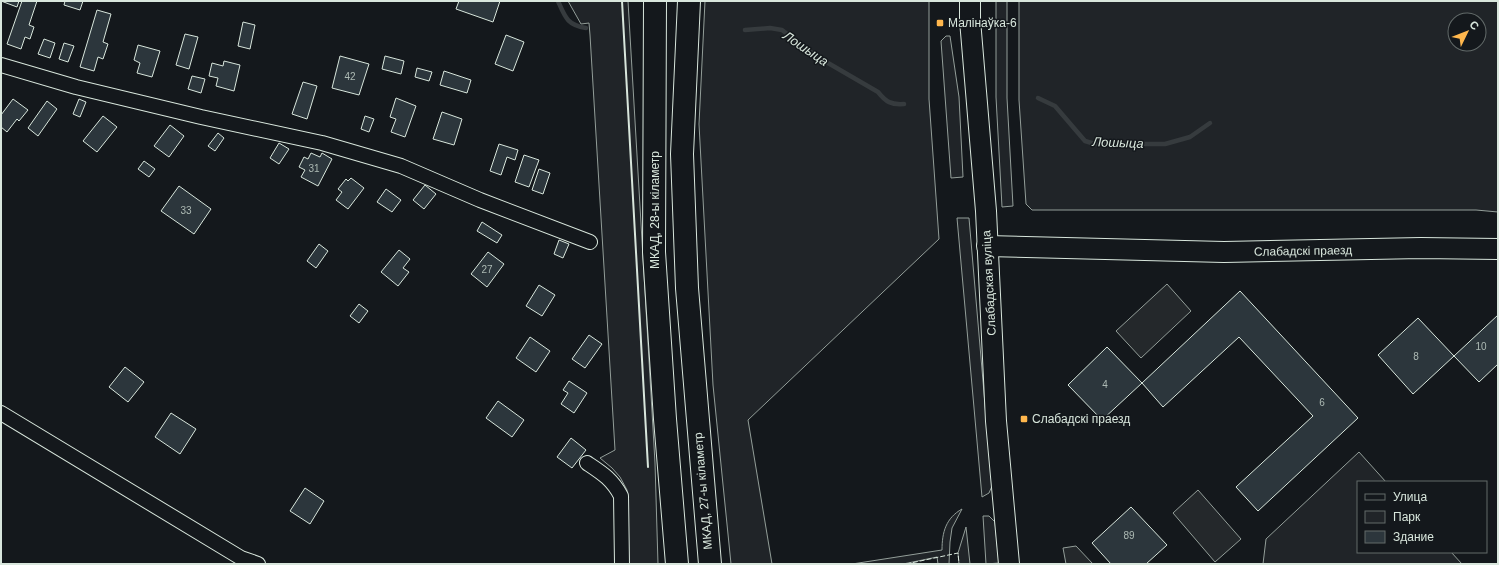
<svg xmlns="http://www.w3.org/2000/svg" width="1499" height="565" font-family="Helvetica,sans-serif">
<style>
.green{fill:#202428;stroke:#939e99;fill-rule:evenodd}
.parking{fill:#24282b;stroke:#939e99}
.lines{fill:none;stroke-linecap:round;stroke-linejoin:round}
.stream{stroke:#363b3e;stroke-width:4.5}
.building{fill:#2c363c;stroke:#d8e6dc}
.street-casing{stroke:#d8e6dc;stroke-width:16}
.secondary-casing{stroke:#d8e6dc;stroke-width:22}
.highway-casing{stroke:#d8e6dc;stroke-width:24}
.street{stroke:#14181c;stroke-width:14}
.secondary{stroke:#14181c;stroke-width:20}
.highway{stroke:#14181c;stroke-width:22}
.fence{stroke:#d8e6dc;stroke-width:1;stroke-dasharray:5 2;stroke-linecap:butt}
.wall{stroke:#d8e6dc;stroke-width:2}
.poi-dot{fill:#ffb74d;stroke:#14181c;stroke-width:1.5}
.labels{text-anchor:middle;stroke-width:3;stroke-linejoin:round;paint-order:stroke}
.number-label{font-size:10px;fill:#adbab4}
.poi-label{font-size:12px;fill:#d8e6dc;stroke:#14181c;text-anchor:start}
.street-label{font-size:12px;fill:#d8e6dc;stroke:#14181c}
.water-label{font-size:13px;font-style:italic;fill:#d8e6dc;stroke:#14181c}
</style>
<rect width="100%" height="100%" fill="#14181c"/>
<g class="green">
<path d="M 568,1 L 628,1 L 655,463 L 658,564 L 628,564 L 627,490 L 620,477 L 612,468 L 600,458 L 615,450 L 590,35 L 589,23 L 581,24 Z"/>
<path d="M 705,1 L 929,1 L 929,99 L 939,239 L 748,420 L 772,564 L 731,564 L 713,385 L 699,124 Z"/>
<path d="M 996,1 L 1007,1 L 1007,98 L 1013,206 L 1002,207 L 996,97 Z"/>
<path d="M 1019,1 L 1498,1 L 1498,212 L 1476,210 L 1032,210 L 1026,204 L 1019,100 ZM 1455,20 L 1479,20 L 1479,44 L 1455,44 Z"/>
<path d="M 946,36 L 950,36 L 959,97 L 963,177 L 951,178 L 941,41 Z"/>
<path d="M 957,218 L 969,218 L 992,486 L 989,493 L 982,497 Z"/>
<path d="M 1359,452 L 1386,482 L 1358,482 L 1358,552 L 1451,552 L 1462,564 L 1263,564 L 1266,539 Z"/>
<path d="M 962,509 L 952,528 L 950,542 L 949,564 L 938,564 L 937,557 L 903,564 L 852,564 L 942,550 C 942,532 946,518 962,509 Z"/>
<path d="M 983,516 L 989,516 L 995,522 L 999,563 L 986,564 Z"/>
<path d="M 966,527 L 970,564 L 959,564 L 958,553 Z"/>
</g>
<g class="parking">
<path d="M 1167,284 L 1191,311 L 1141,358 L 1116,331 Z"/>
<path d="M 1198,490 L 1241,539 L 1215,562 L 1173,513 Z"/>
<path d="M 1076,546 L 1093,564 L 1066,564 L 1063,548 Z"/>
</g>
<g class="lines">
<g class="stream">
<path d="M 558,1 C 565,17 567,25 586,28"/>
<path d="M 745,30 L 770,28 L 782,30 L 816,56 L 878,92 C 886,102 891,105 904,104"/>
<path d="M 1038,98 L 1055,106 L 1085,141 L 1095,144 L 1165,144 L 1190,137 L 1210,123"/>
</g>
</g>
<g class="building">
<path d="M 1,1 L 19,1 L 17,7 Z"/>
<path d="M 22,1 L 37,1 L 29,25 L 34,27 L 30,39 L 25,37 L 21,49 L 7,44 Z"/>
<path d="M 65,1 L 83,1 L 80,10 L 64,5 Z"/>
<path d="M 459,1 L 500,1 L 493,22 L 456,9 Z"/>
<path d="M 97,10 L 111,14 L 103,42 L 108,44 L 103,59 L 98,57 L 94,71 L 80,67 Z"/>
<path d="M 243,22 L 255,25 L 250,49 L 238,46 Z"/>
<path d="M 185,34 L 198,37 L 189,69 L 176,65 Z"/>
<path d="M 506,35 L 524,42 L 513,71 L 495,64 Z"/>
<path d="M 44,39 L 55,43 L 50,58 L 38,54 Z"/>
<path d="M 64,43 L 74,46 L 68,62 L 59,59 Z"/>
<path d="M 138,45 L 160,51 L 152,77 L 137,73 L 140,63 L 134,60 Z"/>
<path d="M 340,56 L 369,64 L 359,95 L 332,88 Z"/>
<path d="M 385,56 L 404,61 L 401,74 L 382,69 Z"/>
<path d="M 224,61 L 240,65 L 234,91 L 216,86 L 218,78 L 209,76 L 212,63 L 223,66 Z"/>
<path d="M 417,68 L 432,72 L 429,81 L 415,77 Z"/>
<path d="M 444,71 L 471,80 L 467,93 L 440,85 Z"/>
<path d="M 192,76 L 205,79 L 201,93 L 188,89 Z"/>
<path d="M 303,82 L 317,86 L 307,119 L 292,114 Z"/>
<path d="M 396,98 L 416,106 L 405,137 L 391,132 L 396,119 L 390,117 Z"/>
<path d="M 13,99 L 28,110 L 19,121 L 17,119 L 7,132 L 1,127 L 1,115 Z"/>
<path d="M 79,99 L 86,102 L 80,117 L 73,114 Z"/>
<path d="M 47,101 L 57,109 L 38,136 L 28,128 Z"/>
<path d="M 442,112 L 462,119 L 454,145 L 433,139 Z"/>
<path d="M 103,116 L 117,127 L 97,152 L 83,141 Z"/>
<path d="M 365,116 L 374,119 L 369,132 L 361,129 Z"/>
<path d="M 170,125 L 184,136 L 169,157 L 154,146 Z"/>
<path d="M 218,133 L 224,138 L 215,151 L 208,146 Z"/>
<path d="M 279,143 L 289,149 L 279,164 L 270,158 Z"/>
<path d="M 499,144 L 518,150 L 515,160 L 507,157 L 501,175 L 490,171 Z"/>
<path d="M 311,153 L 320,157 L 322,153 L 332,159 L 318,186 L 301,177 L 305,170 L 299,167 L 304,157 L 308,159 Z"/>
<path d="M 524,155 L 539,160 L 529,187 L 515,182 Z"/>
<path d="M 144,161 L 155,169 L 149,177 L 138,169 Z"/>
<path d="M 539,169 L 550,173 L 543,194 L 532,190 Z"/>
<path d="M 351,178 L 364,188 L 348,209 L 336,200 L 342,192 L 338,189 L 346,179 L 348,181 Z"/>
<path d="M 425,185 L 436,194 L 424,209 L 413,200 Z"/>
<path d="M 179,186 L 211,209 L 194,234 L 161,211 Z"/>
<path d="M 386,189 L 401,200 L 392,212 L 377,202 Z"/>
<path d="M 482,222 L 502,235 L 497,243 L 477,231 Z"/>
<path d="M 559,240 L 569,244 L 563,258 L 554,254 Z"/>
<path d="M 319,244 L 328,251 L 316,268 L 307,261 Z"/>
<path d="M 399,250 L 410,259 L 403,268 L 409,272 L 398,286 L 381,272 Z"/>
<path d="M 488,252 L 504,264 L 487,287 L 471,274 Z"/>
<path d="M 539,285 L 555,295 L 542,316 L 526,306 Z"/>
<path d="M 1240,291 L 1358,418 L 1258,511 L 1236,487 L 1313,416 L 1239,337 L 1163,407 L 1142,383 Z"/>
<path d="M 359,304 L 368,311 L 359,323 L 350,316 Z"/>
<path d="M 1498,315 L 1498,364 L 1479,382 L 1454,356 Z"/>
<path d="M 1418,318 L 1454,356 L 1413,394 L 1378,355 Z"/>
<path d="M 589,335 L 602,344 L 585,368 L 572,359 Z"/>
<path d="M 530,337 L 550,351 L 536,372 L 516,358 Z"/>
<path d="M 1107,347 L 1142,383 L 1102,420 L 1068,385 Z"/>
<path d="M 125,367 L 144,382 L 128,402 L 109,387 Z"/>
<path d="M 569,381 L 587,393 L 574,413 L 561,404 L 568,393 L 563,390 Z"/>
<path d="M 498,401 L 524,420 L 512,437 L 486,418 Z"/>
<path d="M 171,413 L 196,429 L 180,454 L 155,437 Z"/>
<path d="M 571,438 L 586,450 L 572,468 L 557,457 Z"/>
<path d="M 305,488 L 324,501 L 310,524 L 290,511 Z"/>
<path d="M 1131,507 L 1167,545 L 1146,564 L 1111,564 L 1092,543 Z"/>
</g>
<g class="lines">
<g class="street-casing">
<g id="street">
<path d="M 1,65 L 76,87 L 201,117 L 322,143 L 401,166 L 480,200 L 590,242"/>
<path d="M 1,413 L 241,558 L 258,564"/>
<path d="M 587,463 C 602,473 612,479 621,496 L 622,564"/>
</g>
</g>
<g class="secondary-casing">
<g id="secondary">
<path d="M 970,1 L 970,20 L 986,211 L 996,421 L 1009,564"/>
<path d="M 987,246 L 1224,252 L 1421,248 L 1498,249"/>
</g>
</g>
<g class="highway-casing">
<g id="highway">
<path d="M 655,1 L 654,252 L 665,419 L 677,564"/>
<path d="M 689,1 L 682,154 L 687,288 L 710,564"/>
</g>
</g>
<use href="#street" class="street"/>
<use href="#secondary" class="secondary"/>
<use href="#highway" class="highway"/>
<path class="fence" d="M 906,564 L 958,553 L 959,564"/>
<path class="wall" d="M 622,1 L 648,467"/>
</g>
<g class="poi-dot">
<rect x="936" y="19" width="8" height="8" rx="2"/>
<rect x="1020" y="415" width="8" height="8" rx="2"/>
</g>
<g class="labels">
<g class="number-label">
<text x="350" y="80">42</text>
<text x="314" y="172">31</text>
<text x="186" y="214">33</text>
<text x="487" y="273">27</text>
<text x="1481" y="350">10</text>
<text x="1416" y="360">8</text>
<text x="1105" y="388">4</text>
<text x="1322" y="406">6</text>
<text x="1129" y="539">89</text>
</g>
<g class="poi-label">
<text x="948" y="27">Малінаўка-6</text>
<text x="1032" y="423">Слабадскі праезд</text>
</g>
<g class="street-label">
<text transform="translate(655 210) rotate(-90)" y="4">МКАД, 28-ы кіламетр</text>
<text transform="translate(1303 251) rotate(-1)" y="4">Слабадскі праезд</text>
<text transform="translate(989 283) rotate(-93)" y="4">Слабадская вуліца</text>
<text transform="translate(703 491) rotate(-95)" y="4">МКАД, 27-ы кіламетр</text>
</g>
<g class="water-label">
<text transform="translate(806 48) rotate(34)" y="5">Лошыца</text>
<text transform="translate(1118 142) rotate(2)" y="5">Лошыца</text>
</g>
</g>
<rect width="1499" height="565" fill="none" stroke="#d8e6dc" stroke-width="4"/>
<rect x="1357" y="481" width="130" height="72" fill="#14181c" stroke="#626a69"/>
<rect x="1365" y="494" width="20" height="6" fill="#14181c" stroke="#626a69"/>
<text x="1393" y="501" font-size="12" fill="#d8e6dc">Улица</text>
<rect x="1365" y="511" width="20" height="12" fill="#202428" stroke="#626a69"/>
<text x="1393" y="521" font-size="12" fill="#d8e6dc">Парк</text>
<rect x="1365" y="531" width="20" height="12" fill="#2c363c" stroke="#626a69"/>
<text x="1393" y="541" font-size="12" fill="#d8e6dc">Здание</text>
<g transform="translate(1467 32) rotate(47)"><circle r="19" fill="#14181c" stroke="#626a69"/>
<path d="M0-3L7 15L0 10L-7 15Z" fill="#ffb74d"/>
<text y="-6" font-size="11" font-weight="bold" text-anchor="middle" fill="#d8e6dc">С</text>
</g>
</svg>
